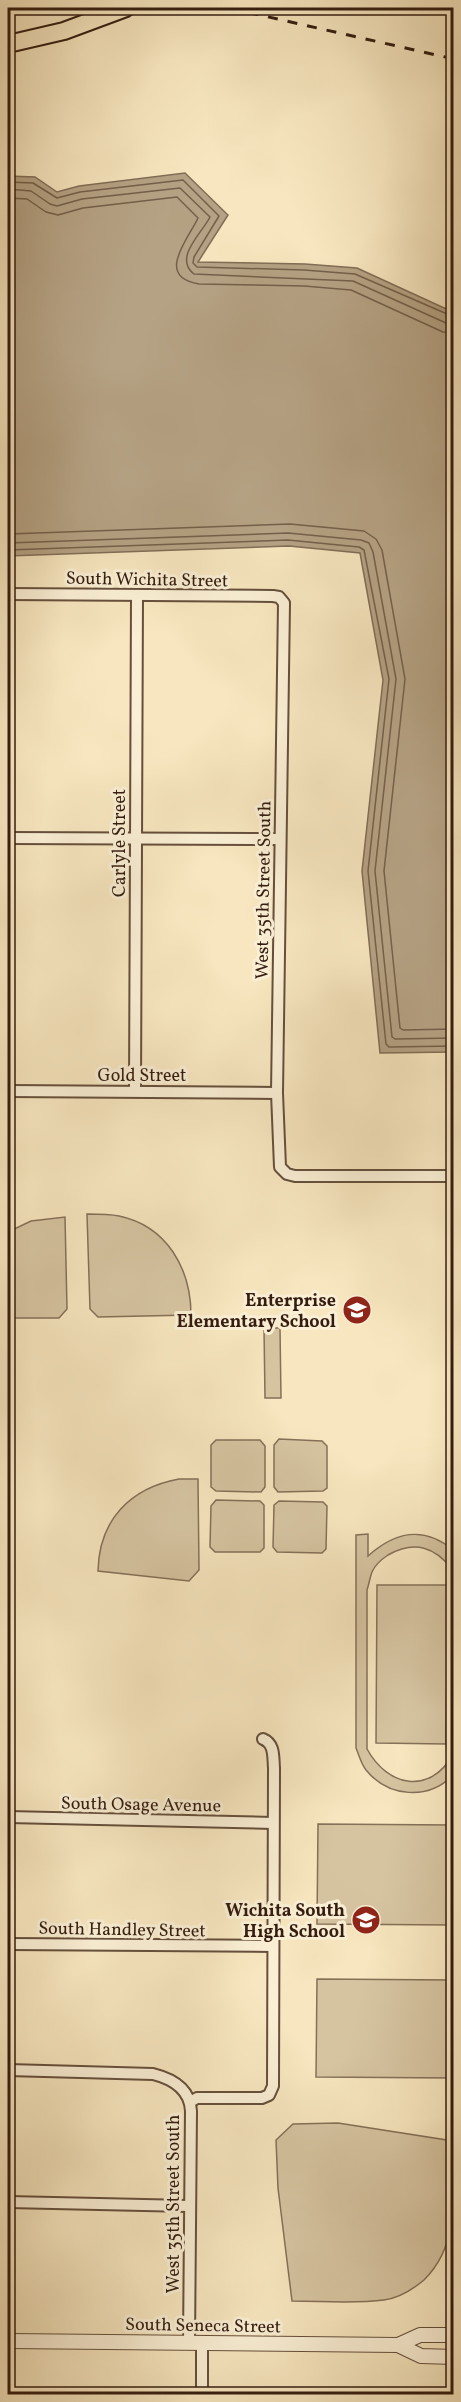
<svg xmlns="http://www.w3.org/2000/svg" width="461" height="2402" font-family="Vollkorn,serif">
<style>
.green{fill:#d6c4a1;stroke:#857058;stroke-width:1.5}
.water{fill:#b5a284;stroke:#816d56;stroke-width:1.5}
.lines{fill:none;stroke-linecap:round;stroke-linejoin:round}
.shore{stroke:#74604a;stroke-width:1.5}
.minor-casing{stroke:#654f3c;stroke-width:14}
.tertiary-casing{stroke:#654f3c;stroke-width:16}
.primary-casing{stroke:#341d10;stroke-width:20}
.minor{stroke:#faefd5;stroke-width:10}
.tertiary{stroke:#faefd5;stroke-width:14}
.primary{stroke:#f7e6bf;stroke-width:16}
.rail{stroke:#341d10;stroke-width:3;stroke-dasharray:10 10;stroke-linecap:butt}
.labels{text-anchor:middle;stroke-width:6;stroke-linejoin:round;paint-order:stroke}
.street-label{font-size:18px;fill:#341d10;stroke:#faefd5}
.poi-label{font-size:18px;font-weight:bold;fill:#341d10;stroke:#faefd5;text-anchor:end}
</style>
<rect width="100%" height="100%" fill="#f7e6bf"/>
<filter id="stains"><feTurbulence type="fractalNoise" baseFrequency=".00333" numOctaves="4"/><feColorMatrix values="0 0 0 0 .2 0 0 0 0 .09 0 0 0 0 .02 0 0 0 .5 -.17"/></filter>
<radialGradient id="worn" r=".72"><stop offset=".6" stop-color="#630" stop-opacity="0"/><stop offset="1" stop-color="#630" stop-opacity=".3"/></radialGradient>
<g class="green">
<path d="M 87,1214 C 97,1214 109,1214 119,1216 C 167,1226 191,1269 191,1315 L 98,1317 L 90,1309 Z"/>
<path d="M 65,1217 L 67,1309 L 59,1318 L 8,1318 L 8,1232 L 31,1221 Z"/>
<path d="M 264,1328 L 280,1328 L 281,1398 L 265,1398 Z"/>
<path d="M 279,1439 L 322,1441 L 327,1446 L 327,1488 L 323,1491 L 278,1492 L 274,1487 L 274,1445 Z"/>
<path d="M 216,1440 L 260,1440 L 265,1446 L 265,1487 L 261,1492 L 216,1491 L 211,1487 L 211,1445 Z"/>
<path d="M 179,1479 L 198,1479 L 199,1570 L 189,1581 L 98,1571 C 99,1520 130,1488 179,1479 Z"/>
<path d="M 216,1500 L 260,1501 L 264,1505 L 264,1548 L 260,1552 L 215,1552 L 210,1547 L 211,1506 Z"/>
<path d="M 279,1501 L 323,1502 L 327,1506 L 326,1549 L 322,1553 L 277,1552 L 273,1547 L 274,1505 Z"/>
<path d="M 368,1534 L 368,1556 C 395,1532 423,1525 453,1550 L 453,1570 C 435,1547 415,1540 388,1555 C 382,1559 375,1565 372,1572 C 370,1577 369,1584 367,1590 L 367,1749 C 388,1787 429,1795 453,1755 L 453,1775 C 428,1801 388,1797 366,1770 C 361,1764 359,1755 356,1748 L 356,1535 Z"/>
<path d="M 377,1585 L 448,1585 L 446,1744 L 376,1743 Z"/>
<path d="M 318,1824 L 453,1825 L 453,1925 L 317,1924 Z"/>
<path d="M 317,1979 L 453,1980 L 453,2078 L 316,2077 Z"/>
<path d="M 338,2123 L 453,2141 C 454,2189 461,2244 424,2280 C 412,2290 399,2298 384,2300 C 354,2304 322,2301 292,2301 L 278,2188 L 276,2140 L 293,2124 Z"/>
</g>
<path class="water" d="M 185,173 L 228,215 L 198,262 L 305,264 L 357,268 L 453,312 L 453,1052 L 380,1053 L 362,871 L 383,680 L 360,553 L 289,546 L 8,556 L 8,176 L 35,177 L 57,192 L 79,186 Z"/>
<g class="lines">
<g class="shore">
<path d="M 8,182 L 33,183 L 57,198 L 80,192 L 183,180 L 219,216 L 194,257 L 193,263 L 197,267 L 304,270 L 355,274 L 454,317"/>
<path d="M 8,189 L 31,191 L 50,204 L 57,206 L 82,199 L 180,188 L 210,217 C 202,233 173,258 194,274 L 353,281 L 446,323 L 454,325"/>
<path d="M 8,198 L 27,199 L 46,212 L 58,215 L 83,208 L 177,197 L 198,218 C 189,238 154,277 199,284 L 304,286 L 351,290 L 443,332 L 454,334"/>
<path d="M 8,534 L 290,524 L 364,531 L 376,539 L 382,550 L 405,679 L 384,871 L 400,1028 L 403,1030 L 454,1029"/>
<path d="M 8,543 L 288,533 L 361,540 L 369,543 L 373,552 L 396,679 L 375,871 L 392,1037 L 395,1039 L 454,1038"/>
<path d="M 8,550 L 288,540 L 359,547 L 364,550 L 389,679 L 368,871 L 386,1044 L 389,1047 L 454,1046"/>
</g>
<g class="minor-casing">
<g id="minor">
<path d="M 8,594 L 273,596 L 279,597 L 284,603 L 277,1093 L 280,1167 L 287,1174 L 295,1176 L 454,1176"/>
<path d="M 8,838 L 280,839"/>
<path d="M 8,1091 L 277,1093"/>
<path d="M 135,1091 L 137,595"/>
<path d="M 8,1817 L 273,1823"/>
<path d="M 8,1944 L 273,1946"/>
<path d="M 8,2070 L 153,2074 C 173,2079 190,2089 191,2111 L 189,2343"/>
<path d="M 190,2102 L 197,2098 L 262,2098 L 269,2095 L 273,2086 L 274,1768 C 273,1757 275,1744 263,1739"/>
<path d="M 8,2202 L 189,2206"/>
<path d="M 202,2394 L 202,2343"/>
</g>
</g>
<g class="tertiary-casing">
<g id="tertiary">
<path d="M 8,2341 L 398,2345 L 421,2356 L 454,2357"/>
<path d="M 398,2345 L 420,2335 L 454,2335"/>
</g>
</g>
<g class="primary-casing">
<path id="primary" d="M 8,44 L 64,31 L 126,8"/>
</g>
<use href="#minor" class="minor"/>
<use href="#tertiary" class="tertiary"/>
<use href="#primary" class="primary"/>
<path class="rail" d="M 229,8 L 454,59"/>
</g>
<defs>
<g id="school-disc" transform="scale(1.5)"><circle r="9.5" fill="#8f2418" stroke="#faefd5"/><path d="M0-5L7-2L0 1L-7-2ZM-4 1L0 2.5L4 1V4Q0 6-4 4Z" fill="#fff"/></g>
</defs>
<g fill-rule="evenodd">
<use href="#school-disc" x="357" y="1310"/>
<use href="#school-disc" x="366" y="1920"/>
</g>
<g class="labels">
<g class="street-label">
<text transform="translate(147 579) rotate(1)" y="6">South Wichita Street</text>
<text transform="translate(119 843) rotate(-90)" y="6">Carlyle Street</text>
<text transform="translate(263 890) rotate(-89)" y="6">West 35th Street South</text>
<text x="142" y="1081">Gold Street</text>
<text transform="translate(141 1804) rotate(1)" y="6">South Osage Avenue</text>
<text transform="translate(122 1929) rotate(1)" y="6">South Handley Street</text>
<text transform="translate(173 2204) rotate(-90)" y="6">West 35th Street South</text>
<text transform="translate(203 2325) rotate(1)" y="6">South Seneca Street</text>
</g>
<g class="poi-label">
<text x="336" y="1306">Enterprise<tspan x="336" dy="21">Elementary School</tspan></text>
<text x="345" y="1916">Wichita South<tspan x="345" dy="21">High School</tspan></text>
</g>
</g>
<rect width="461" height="2402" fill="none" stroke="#f7e6bf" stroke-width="30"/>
<rect x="9" y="9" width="443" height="2384" fill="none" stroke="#341d10" stroke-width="3"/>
<rect x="15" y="15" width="431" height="2372" fill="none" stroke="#341d10" stroke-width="1.5"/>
<rect width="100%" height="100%" filter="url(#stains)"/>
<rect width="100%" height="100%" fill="url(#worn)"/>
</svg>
